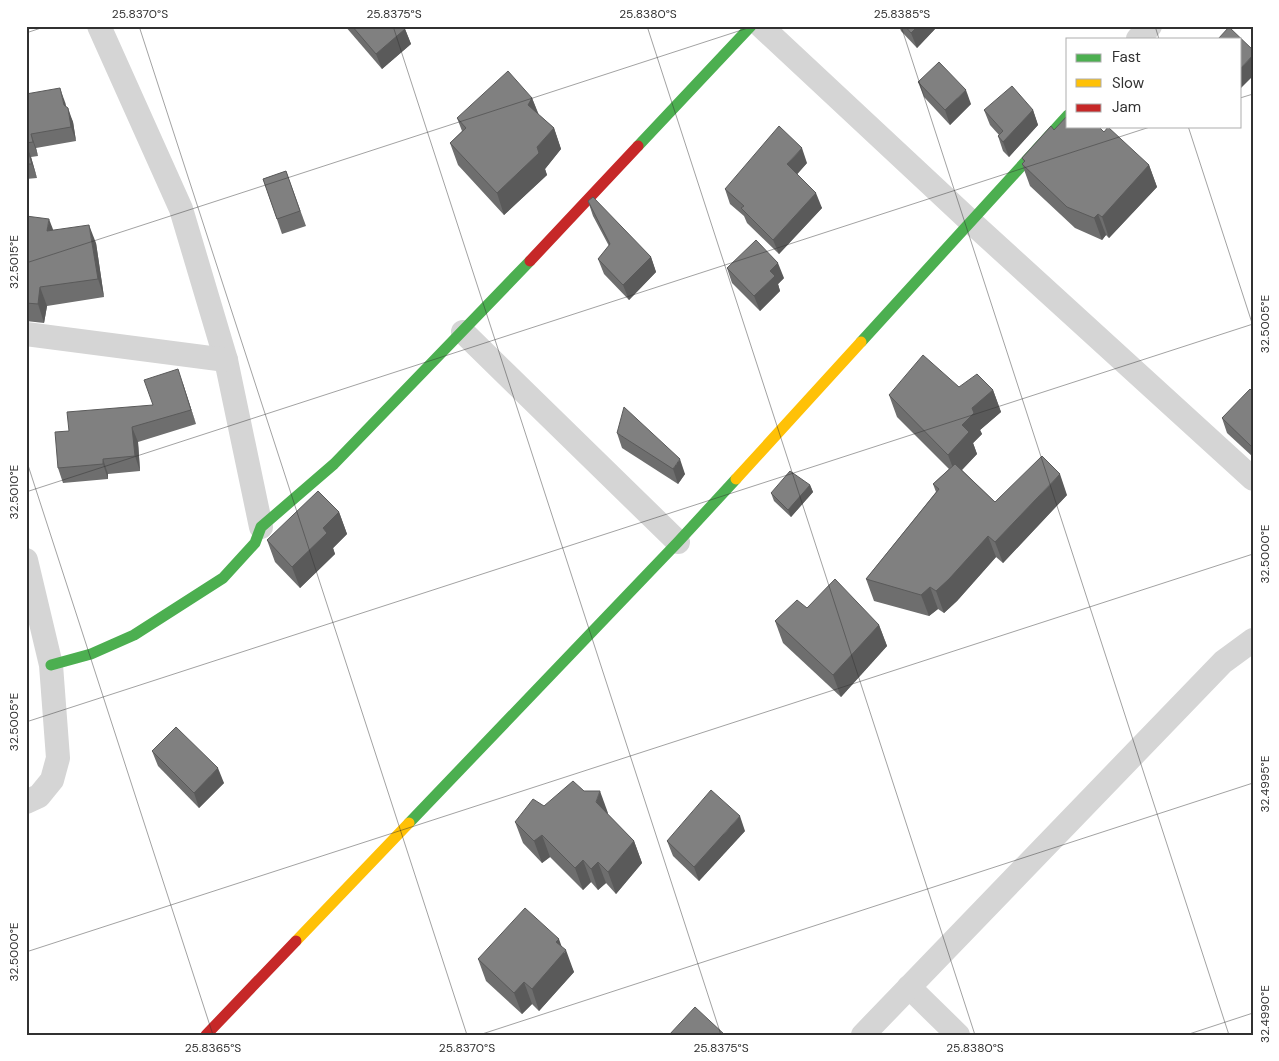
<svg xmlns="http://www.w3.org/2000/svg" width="1279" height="1061" font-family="'DM Sans',sans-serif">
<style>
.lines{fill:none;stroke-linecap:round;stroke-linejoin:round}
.street{stroke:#d5d5d5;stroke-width:24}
.fast{stroke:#4caf50;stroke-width:11}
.slow{stroke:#ffc107;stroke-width:11}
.jam{stroke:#c62828;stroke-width:11}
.wall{fill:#6e6e6e}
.shaded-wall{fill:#5a5a5a}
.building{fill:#808080;stroke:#5a5a5a}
.ticks{fill:none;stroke:#313131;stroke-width:1;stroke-opacity:0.45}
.neatline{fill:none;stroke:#313131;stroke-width:2}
.ticks-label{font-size:12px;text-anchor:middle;fill:#313131}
</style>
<rect width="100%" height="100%" fill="#fff"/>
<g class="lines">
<g class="street">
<path d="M 99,26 L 181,209 L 226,360 L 261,527"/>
<path d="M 761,26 L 970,221 L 1253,479"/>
<path d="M 1138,39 L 1150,26"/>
<path d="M 463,332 L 678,542"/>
<path d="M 26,334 L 226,360"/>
<path d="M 26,560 L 51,665 L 58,758 L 52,780 L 39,796 L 26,802"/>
<path d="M 909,987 L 958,1035"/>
<path d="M 863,1035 L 1223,662 L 1253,640"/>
</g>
<g class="fast">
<path d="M 638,146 L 751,26"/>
<path d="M 861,342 L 1068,115"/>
<path d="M 51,665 L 91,654 L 134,635 L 223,578 L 255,543 L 261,527 L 334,464 L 530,261"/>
<path d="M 409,823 L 678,542 L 736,479"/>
</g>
<g class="slow">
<path d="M 736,479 L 861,342"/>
<path d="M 296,941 L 409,823"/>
</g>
<g class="jam">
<path d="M 530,261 L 638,146"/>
<path d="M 206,1035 L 296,941"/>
</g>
</g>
<g class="wall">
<path d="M 345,26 L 403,26 L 405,29 L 411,44 L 382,69 Z"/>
<path d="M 899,26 L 934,26 L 935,29 L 917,48 L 901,31 Z"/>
<path d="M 918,82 L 971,104 L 950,125 L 924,97 Z"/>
<path d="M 26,94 L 65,102 L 66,107 L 73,122 L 76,141 L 36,148 L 38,156 L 31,157 L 37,178 L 26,179 Z"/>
<path d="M 532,98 L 539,115 L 554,128 L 561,149 L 545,169 L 547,175 L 504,215 L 458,165 L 450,143 L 462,131 L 457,118 Z"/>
<path d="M 984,110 L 1033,110 L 1038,125 L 1009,157 L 1003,151 L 998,136 L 999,135 L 990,125 Z"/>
<path d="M 1054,130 L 1104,132 L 1149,165 L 1157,187 L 1109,238 L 1106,235 L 1102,240 L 1075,228 L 1030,186 L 1022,164 L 1024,162 L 1022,158 Z"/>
<path d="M 807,163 L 797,174 L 822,208 L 779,254 L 747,223 L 744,216 L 730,204 L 725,189 Z"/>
<path d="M 286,171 L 306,226 L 282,234 L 263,179 Z"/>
<path d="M 588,201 L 651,257 L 656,272 L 629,300 L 604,274 L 598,259 L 609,246 L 593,216 Z"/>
<path d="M 26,216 L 53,231 L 96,243 L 104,297 L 47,306 L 44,323 L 26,321 Z"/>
<path d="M 727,268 L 784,278 L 778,284 L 780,291 L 760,311 L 732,283 Z"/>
<path d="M 183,384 L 196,424 L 138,442 L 140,471 L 108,474 L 108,479 L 63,483 L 58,468 L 69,431 L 153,405 Z"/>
<path d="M 959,387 L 993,390 L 1001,412 L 980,430 L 982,434 L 973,443 L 977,454 L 962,470 L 995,502 L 1067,495 L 1003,563 L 996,557 L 957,601 L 944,613 L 938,609 L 929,616 L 874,601 L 866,579 L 936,492 L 933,484 L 949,469 L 897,417 L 889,395 Z"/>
<path d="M 1253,392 L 1253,457 L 1227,433 L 1222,418 Z"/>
<path d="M 617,433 L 685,474 L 678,484 L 622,448 Z"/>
<path d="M 810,485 L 813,492 L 791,517 L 774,501 L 771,493 Z"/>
<path d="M 339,512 L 347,534 L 333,548 L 335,554 L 300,588 L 275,562 L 267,540 Z"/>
<path d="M 775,621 L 879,625 L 887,646 L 841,697 L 783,643 Z"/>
<path d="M 152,751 L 224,783 L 199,808 L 158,766 Z"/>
<path d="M 544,806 L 608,813 L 607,814 L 634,841 L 642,863 L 616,894 L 606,883 L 598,890 L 591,882 L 583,890 L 550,857 L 542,863 L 523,843 L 515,822 Z"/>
<path d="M 745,831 L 699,881 L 673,856 L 667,841 Z"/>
<path d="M 561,946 L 574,972 L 539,1011 L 532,1004 L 522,1014 L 486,981 L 478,959 Z"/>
</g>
<g class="shaded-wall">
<path d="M 918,26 L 934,26 L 935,29 L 917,48 L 911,33 Z"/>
<path d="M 405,29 L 411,44 L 382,69 L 376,54 Z"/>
<path d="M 1253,55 L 1253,76 L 1240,89 L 1240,69 Z"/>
<path d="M 60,88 L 65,102 L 69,119 L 64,105 Z"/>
<path d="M 966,90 L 971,104 L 950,125 L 945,110 Z"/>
<path d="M 532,98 L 540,119 L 528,105 Z"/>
<path d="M 68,108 L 73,122 L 76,141 L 71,127 Z"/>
<path d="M 1033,110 L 1038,125 L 1009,157 L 1003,142 Z"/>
<path d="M 554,128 L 561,149 L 545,169 L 547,175 L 504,215 L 497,193 Z"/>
<path d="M 31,134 L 36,148 L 38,156 L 33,142 Z"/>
<path d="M 26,144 L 31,157 L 37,178 L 32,164 Z"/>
<path d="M 802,148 L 807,163 L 793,179 L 787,164 Z"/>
<path d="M 1149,165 L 1157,187 L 1109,238 L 1102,217 Z"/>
<path d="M 816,193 L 822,208 L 779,254 L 773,240 Z"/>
<path d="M 1098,214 L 1106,235 L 1102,240 L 1094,218 Z"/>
<path d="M 49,219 L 56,237 L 47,231 Z"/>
<path d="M 89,225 L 96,243 L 104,297 L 98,279 Z"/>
<path d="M 651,257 L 656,272 L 629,300 L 623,285 Z"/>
<path d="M 778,263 L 784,278 L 778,284 L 780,291 L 760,311 L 754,296 L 770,271 Z"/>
<path d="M 40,287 L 47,306 L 44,323 L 38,304 Z"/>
<path d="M 178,369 L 183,384 L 196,424 L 191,410 Z"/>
<path d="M 993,390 L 1001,412 L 980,430 L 982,434 L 973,443 L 977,454 L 956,476 L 948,455 L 962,425 L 972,408 Z"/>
<path d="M 132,427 L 138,442 L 140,471 L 135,456 Z"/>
<path d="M 103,459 L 108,474 L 108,479 L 103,464 Z"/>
<path d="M 680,459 L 685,474 L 678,484 L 673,469 Z"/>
<path d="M 1060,474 L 1067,495 L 1003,563 L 995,542 Z"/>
<path d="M 810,485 L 813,492 L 791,517 L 788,510 Z"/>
<path d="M 339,512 L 347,534 L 333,548 L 335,554 L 300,588 L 292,567 L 323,528 Z"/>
<path d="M 988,536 L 996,557 L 957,601 L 944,613 L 936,591 Z"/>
<path d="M 930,587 L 938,609 L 929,616 L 921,595 Z"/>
<path d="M 879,625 L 887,646 L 841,697 L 833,675 Z"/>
<path d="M 218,768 L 224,783 L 199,808 L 194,793 Z"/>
<path d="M 600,791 L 608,813 L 604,824 L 596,802 Z"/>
<path d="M 740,816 L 745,831 L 699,881 L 694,867 Z"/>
<path d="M 542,835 L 550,857 L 542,863 L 534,841 Z"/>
<path d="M 634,841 L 642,863 L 616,894 L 608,872 Z"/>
<path d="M 583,860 L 591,882 L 583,890 L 575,868 Z"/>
<path d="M 598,862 L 606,883 L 598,890 L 591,869 Z"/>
<path d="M 559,939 L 564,953 L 566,950 L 574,972 L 539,1011 L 532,989 L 556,942 Z"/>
<path d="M 524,982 L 532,1004 L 522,1014 L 514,993 Z"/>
</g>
<g class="building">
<path d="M 352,26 L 403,26 L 405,29 L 376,54 Z"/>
<path d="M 905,26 L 918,26 L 911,33 Z"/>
<path d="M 1229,27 L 1253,50 L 1253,55 L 1240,69 L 1240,39 L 1218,39 Z"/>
<path d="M 939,62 L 966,90 L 945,110 L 918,82 Z"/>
<path d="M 508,71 L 532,98 L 528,105 L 554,128 L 537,147 L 539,153 L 497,193 L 450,143 L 466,128 L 457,118 Z"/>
<path d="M 1012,86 L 1033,110 L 1003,142 L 998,136 L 1003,131 L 984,110 Z"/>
<path d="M 60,88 L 64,105 L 68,108 L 71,127 L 31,134 L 33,142 L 26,143 L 26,94 Z"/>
<path d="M 1068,115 L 1068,126 L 1098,126 L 1104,132 L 1108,127 L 1149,165 L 1102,217 L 1098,214 L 1094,218 L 1067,207 L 1022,164 L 1025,161 L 1022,158 L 1051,126 L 1054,130 Z"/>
<path d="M 779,126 L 802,148 L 787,164 L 816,193 L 773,240 L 741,208 L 744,206 L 725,189 Z"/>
<path d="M 26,144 L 32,164 L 26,164 Z"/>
<path d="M 286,171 L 300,211 L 277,219 L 263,179 Z"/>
<path d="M 593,197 L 651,257 L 623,285 L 598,259 L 610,244 L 588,201 Z"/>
<path d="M 26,216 L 49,219 L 47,231 L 89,225 L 98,279 L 40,287 L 38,304 L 26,303 Z"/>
<path d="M 756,240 L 778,263 L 770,271 L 775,276 L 754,296 L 727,268 Z"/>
<path d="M 923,355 L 959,387 L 977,374 L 993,390 L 972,408 L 974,413 L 962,425 L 969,432 L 948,455 L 889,395 Z"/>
<path d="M 178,369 L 191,410 L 132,427 L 135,456 L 103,459 L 103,464 L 58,468 L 55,432 L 69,431 L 67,412 L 153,405 L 144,380 Z"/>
<path d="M 1250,389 L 1253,392 L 1253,446 L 1252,447 L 1222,418 Z"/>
<path d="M 624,407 L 680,459 L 673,469 L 617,433 Z"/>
<path d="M 1042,456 L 1060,474 L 995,542 L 988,536 L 949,579 L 936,591 L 930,587 L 921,595 L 866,579 L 939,489 L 933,484 L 955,464 L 995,502 Z"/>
<path d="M 790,471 L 810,485 L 788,510 L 771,493 Z"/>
<path d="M 318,491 L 339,512 L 323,528 L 327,533 L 292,567 L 267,540 Z"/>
<path d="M 835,579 L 879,625 L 833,675 L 775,621 L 797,600 L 807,608 Z"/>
<path d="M 176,727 L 218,768 L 194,793 L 152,751 Z"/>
<path d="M 573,781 L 584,791 L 600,791 L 596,802 L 634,841 L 608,872 L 598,862 L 591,869 L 583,860 L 575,868 L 542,835 L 534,841 L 515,822 L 533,799 L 544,806 Z"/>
<path d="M 711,790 L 740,816 L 694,867 L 667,841 Z"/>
<path d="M 525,908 L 559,939 L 556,942 L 566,950 L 532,989 L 524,982 L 514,993 L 478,959 Z"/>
<path d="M 695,1007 L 725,1035 L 669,1035 Z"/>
</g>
<path class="ticks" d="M 139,26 L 467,1035M 393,26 L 721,1035M 647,26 L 975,1035M 901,26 L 1229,1035M 1155,26 L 1159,39M 26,33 L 47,26M 1240,98 L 1253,94M 1188,126 L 1253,326M 26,263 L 754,26M 26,459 L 213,1035M 26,492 L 1153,126M 26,722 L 1253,324M 26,952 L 1253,554M 479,1035 L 1253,783M 1186,1035 L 1253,1013"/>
<rect width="1279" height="1061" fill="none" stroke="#ffffff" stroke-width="55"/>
<rect x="1066" y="38" width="175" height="90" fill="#ffffff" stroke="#adadad"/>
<rect x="1076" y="54" width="25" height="8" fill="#4caf50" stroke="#adadad"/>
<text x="1112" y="62" font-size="15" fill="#313131">Fast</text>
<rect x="1076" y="79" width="25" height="8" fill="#ffc107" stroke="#adadad"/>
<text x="1112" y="88" font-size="15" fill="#313131">Slow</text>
<rect x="1076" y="104" width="25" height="8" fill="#c62828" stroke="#adadad"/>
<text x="1112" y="112" font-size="15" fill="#313131">Jam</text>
<rect x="28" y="28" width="1224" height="1006" class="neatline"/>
<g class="ticks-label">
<text x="140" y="18">25.8370°S</text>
<text x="394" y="18">25.8375°S</text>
<text x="648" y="18">25.8380°S</text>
<text x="902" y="18">25.8385°S</text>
<text transform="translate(14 262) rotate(-90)" y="4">32.5015°E</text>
<text transform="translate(1265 324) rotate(-90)" y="4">32.5005°E</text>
<text transform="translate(14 492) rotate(-90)" y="4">32.5010°E</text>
<text transform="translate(1265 554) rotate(-90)" y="4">32.5000°E</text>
<text transform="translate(14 722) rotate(-90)" y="4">32.5005°E</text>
<text transform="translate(1265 784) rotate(-90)" y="4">32.4995°E</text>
<text transform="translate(14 952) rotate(-90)" y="4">32.5000°E</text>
<text transform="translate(1265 1014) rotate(-90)" y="4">32.4990°E</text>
<text x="213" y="1052">25.8365°S</text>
<text x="467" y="1052">25.8370°S</text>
<text x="721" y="1052">25.8375°S</text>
<text x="975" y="1052">25.8380°S</text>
</g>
</svg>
